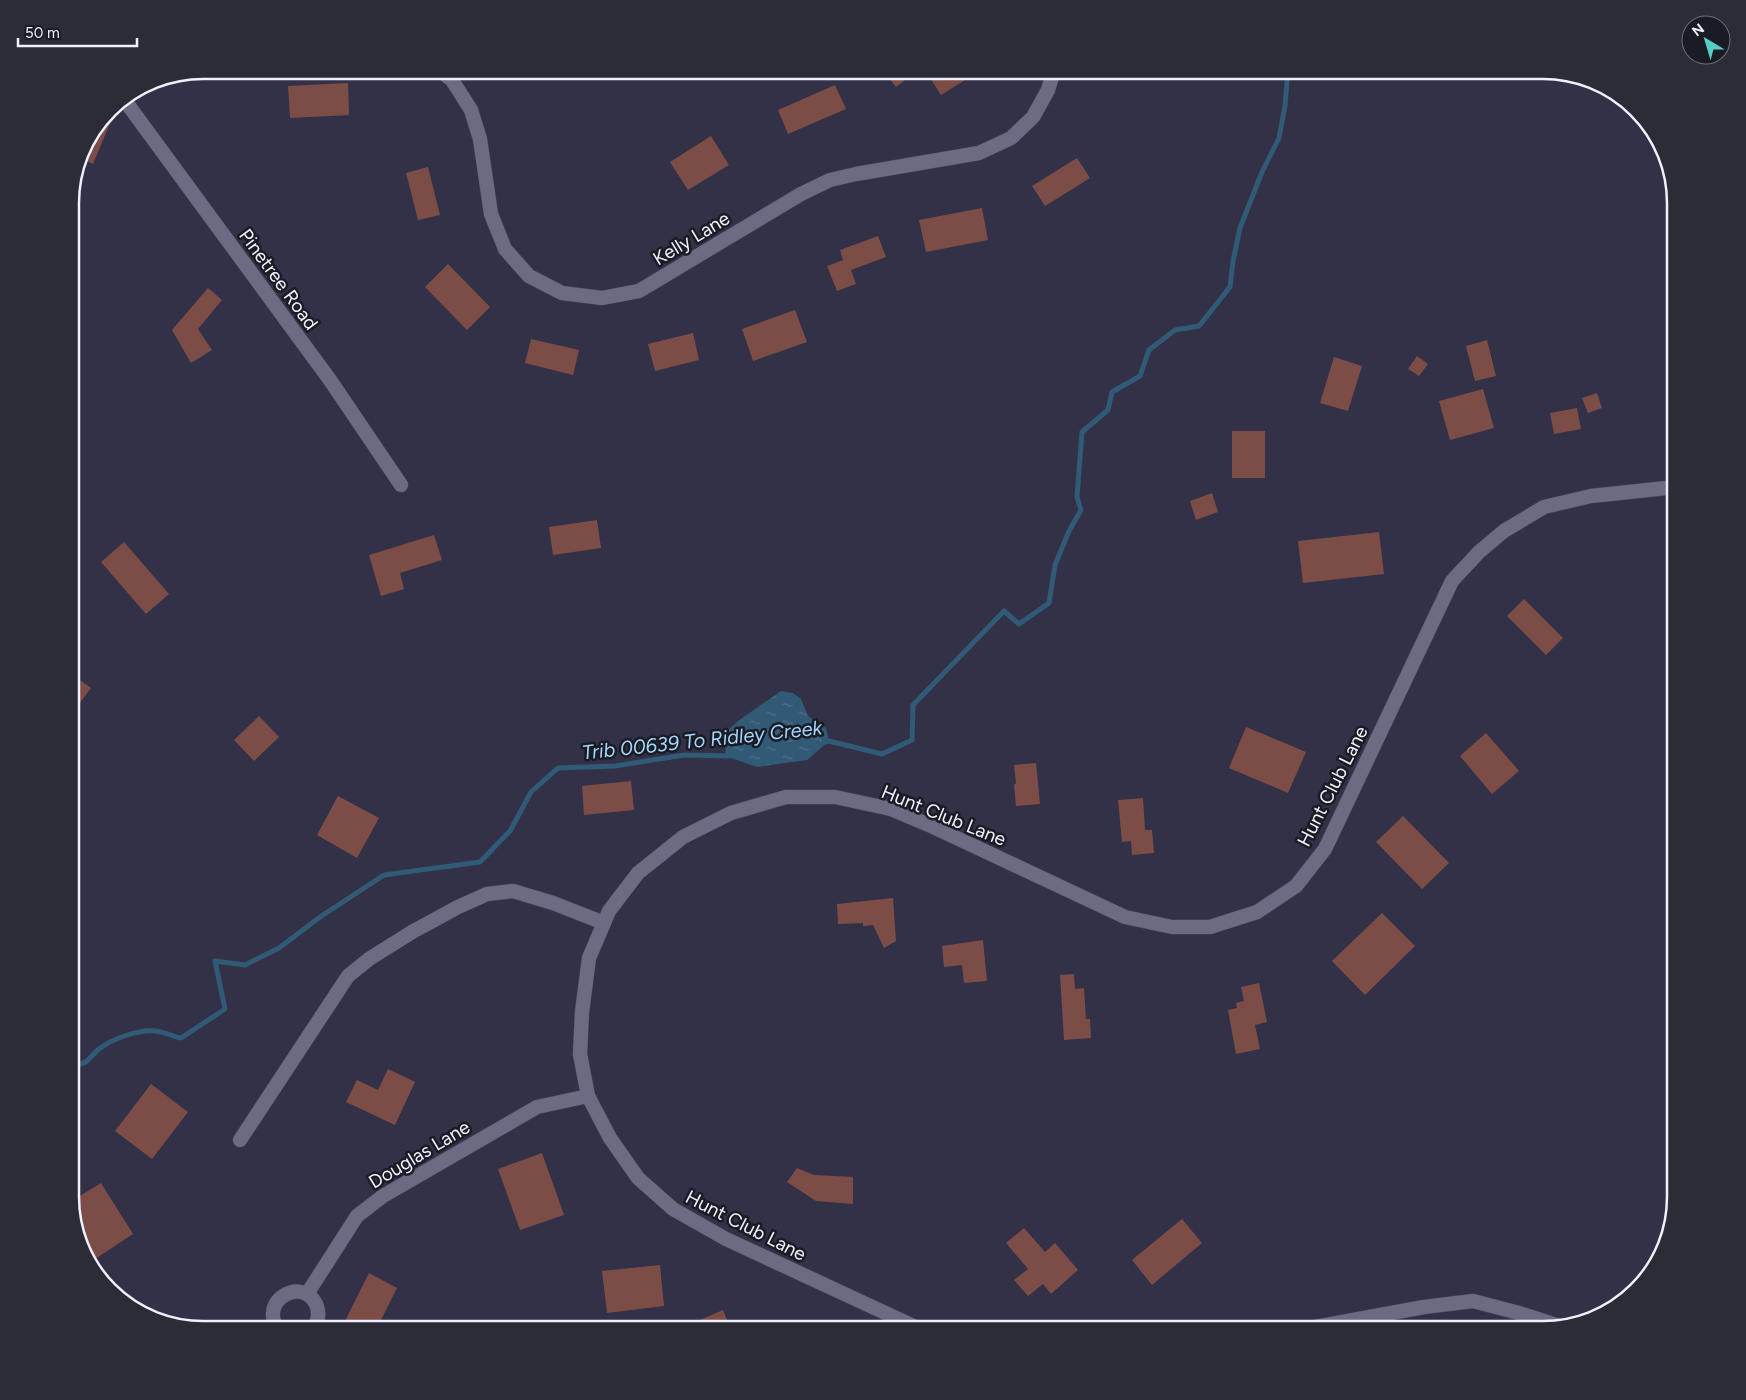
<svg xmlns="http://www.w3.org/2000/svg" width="1746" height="1400" font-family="Figtree,sans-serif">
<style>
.water{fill:url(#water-ripples)}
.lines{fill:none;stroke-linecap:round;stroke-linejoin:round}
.stream{stroke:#315a76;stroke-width:5}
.building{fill:#7c4d47}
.minor-casing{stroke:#4d4d5f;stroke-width:15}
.minor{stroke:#6b6b84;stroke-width:14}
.labels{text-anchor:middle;stroke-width:5;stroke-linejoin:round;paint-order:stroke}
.street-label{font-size:19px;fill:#f0f0ff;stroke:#1b1b24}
.water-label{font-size:20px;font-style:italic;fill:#a2d6fc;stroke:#1b1b24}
.rim{fill:none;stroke:#f0f0ff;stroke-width:2.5}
</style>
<defs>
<pattern id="water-ripples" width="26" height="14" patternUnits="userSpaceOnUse" patternTransform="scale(1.25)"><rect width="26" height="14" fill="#315a76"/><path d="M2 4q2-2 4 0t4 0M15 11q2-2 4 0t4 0" fill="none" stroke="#4f728b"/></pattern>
</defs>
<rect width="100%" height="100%" fill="#323147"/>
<path class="water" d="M 781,691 L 793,693 L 801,699 L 808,716 L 826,728 L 829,741 L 807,760 L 757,767 L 725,756 L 727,731 L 738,721 Z"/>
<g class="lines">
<g class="stream">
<path d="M 824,742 L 829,741 L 882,754 L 912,740 L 913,705 L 1004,611 L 1019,624 L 1049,603 L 1055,565 L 1069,531 L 1081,510 L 1077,497 L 1082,432 L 1108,410 L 1112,392 L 1140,376 L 1149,350 L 1175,330 L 1199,326 L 1230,287 L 1233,261 L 1240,228 L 1262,172 L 1279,138 L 1285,106 L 1288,70"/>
<path d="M 70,1066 C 91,1063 85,1061 99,1049 C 112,1039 139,1029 155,1031 C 164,1032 173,1036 181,1038 L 225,1009 L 215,961 L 245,965 L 279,948 L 320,917 L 384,875 L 480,862 L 510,831 L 531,792 L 558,768 L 615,766 L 684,755 L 729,756"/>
</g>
</g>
<g class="building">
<path d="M 883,70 L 918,70 L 896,87 Z"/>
<path d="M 925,70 L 981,70 L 941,95 Z"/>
<path d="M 348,83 L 349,115 L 290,118 L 288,86 Z"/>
<path d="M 835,85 L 846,109 L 788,134 L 778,110 Z"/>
<path d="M 112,107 L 116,109 L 93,164 L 80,158 L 84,144 Z"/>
<path d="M 711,136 L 729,165 L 688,190 L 670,162 Z"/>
<path d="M 1077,158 L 1090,178 L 1045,206 L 1032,186 Z"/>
<path d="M 428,167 L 440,215 L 418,220 L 406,173 Z"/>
<path d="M 982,208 L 988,240 L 926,252 L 919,220 Z"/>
<path d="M 878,236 L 886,257 L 851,270 L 856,284 L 837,291 L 827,266 L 843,260 L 840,250 Z"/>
<path d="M 448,264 L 490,307 L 467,330 L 425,287 Z"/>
<path d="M 208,288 L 222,300 L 198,329 L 212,350 L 191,363 L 172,330 Z"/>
<path d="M 795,310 L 807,342 L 753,361 L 742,329 Z"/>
<path d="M 693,333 L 699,360 L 655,371 L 648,344 Z"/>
<path d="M 531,339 L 579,350 L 573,375 L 525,363 Z"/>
<path d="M 1487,340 L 1496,376 L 1475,381 L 1466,346 Z"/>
<path d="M 1417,356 L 1428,364 L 1419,376 L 1408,369 Z"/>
<path d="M 1334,357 L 1362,366 L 1348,411 L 1320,403 Z"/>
<path d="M 1483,389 L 1494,428 L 1450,440 L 1439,401 Z"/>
<path d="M 1597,393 L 1602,408 L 1588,413 L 1582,398 Z"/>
<path d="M 1577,408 L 1581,429 L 1554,434 L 1550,413 Z"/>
<rect x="1232" y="431" width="33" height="47"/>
<path d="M 1212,493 L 1218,512 L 1196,520 L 1190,501 Z"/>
<path d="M 597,520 L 601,548 L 553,555 L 549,527 Z"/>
<path d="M 1379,532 L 1384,574 L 1303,583 L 1298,541 Z"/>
<path d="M 434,535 L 442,560 L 400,573 L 404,589 L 381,596 L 369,555 Z"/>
<path d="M 124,542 L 169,594 L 146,614 L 101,562 Z"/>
<path d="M 1524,599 L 1563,638 L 1546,655 L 1507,616 Z"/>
<path d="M 70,673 L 91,688 L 70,716 Z"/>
<path d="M 259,716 L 279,737 L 254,761 L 234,740 Z"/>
<path d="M 1246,727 L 1306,752 L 1288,793 L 1229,768 Z"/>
<path d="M 1486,733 L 1519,771 L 1492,794 L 1460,756 Z"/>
<path d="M 1036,763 L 1040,804 L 1016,806 L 1014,785 L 1016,783 L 1014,765 Z"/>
<path d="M 631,781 L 634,810 L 584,815 L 582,786 Z"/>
<path d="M 338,796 L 379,818 L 357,858 L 317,835 Z"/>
<path d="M 1143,798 L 1145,830 L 1152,830 L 1154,853 L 1132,855 L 1131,841 L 1122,842 L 1118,800 Z"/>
<path d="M 1403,816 L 1449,863 L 1422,889 L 1376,842 Z"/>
<path d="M 893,898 L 896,941 L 884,948 L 873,925 L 863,926 L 863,923 L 838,924 L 837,904 Z"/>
<path d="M 1382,913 L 1415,946 L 1365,995 L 1332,961 Z"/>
<path d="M 983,940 L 987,981 L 964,983 L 962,965 L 944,967 L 942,946 Z"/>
<path d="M 1074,974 L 1075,989 L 1084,988 L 1086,1019 L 1090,1019 L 1091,1038 L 1064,1040 L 1060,975 Z"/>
<path d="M 1259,983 L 1267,1022 L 1255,1025 L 1260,1049 L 1236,1054 L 1228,1010 L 1237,1008 L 1236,1003 L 1244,1001 L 1241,987 Z"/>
<path d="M 388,1069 L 415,1082 L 395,1125 L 346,1102 L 357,1080 L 378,1090 Z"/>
<path d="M 151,1084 L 188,1112 L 152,1159 L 115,1131 Z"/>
<path d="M 542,1153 L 564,1215 L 520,1230 L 498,1169 Z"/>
<path d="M 797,1168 L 814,1175 L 853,1177 L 853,1204 L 816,1201 L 787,1182 Z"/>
<path d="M 101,1183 L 133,1234 L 92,1261 L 80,1242 L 70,1202 Z"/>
<path d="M 1182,1219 L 1202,1243 L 1152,1285 L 1132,1260 Z"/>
<path d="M 1024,1228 L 1045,1252 L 1055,1243 L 1078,1270 L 1051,1294 L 1043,1284 L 1028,1296 L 1014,1280 L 1028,1269 L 1006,1243 Z"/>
<path d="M 660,1265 L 664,1306 L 607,1313 L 602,1271 Z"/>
<path d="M 369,1273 L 397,1288 L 376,1330 L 364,1330 L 345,1321 Z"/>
<path d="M 723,1310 L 731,1330 L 677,1330 Z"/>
</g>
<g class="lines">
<g class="minor-casing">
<g id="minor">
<path d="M 439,70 L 452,80 L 471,110 L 480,139 L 491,214 L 505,249 L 529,276 L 562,293 L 602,298 L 639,291 L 801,194 L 830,180 L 856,174 L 979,153 L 1011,138 L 1033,117 L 1048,90 L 1054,70"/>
<path d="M 123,98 L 330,380 L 401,485"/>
<path d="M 240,1140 L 348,976 L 369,959 L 412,932 L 458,907 L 487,894 L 513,891 L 553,903 L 604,923"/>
<path d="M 307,1294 L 357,1216 L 383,1196 L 537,1107 L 588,1096"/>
<path d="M 278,1330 C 258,1300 302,1276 316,1304 C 320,1313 318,1322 313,1330"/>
<path d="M 922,1330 L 726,1239 L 673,1209 L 638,1178 L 610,1138 L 588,1096 L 580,1054 L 582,1012 L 589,958 L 609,911 L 638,873 L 683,837 L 731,813 L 786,797 L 835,797 L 891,809 L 929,825 L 1125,917 L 1172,927 L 1210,927 L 1257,912 L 1296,886 L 1325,849 L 1452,581 L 1479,552 L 1504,531 L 1544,507 L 1591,496 L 1676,487"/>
<path d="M 1299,1330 L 1424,1307 L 1473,1301 L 1519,1313 L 1559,1326"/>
</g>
</g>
<use href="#minor" class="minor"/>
</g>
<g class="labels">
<g class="street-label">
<text transform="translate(691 238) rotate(-31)" y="7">Kelly Lane</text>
<text transform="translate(279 279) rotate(54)" y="7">Pinetree Road</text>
<text transform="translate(1332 786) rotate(-63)" y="7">Hunt Club Lane</text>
<text transform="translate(944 815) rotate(22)" y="7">Hunt Club Lane</text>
<text transform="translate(419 1154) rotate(-31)" y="7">Douglas Lane</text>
<text transform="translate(746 1225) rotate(27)" y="7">Hunt Club Lane</text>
</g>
<g class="water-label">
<text transform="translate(702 740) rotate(-6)" y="7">Trib 00639 To Ridley Creek</text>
</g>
</g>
<path d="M0 0H1746V1400H0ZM203 79H1543A124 124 0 0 1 1667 203V1197A124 124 0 0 1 1543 1321H203A124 124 0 0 1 79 1197V203A124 124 0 0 1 203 79Z" fill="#2c2c36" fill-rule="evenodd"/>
<path class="rim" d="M203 79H1543A124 124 0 0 1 1667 203V1197A124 124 0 0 1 1543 1321H203A124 124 0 0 1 79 1197V203A124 124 0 0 1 203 79Z"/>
<g transform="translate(1706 40) rotate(322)"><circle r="24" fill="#1b1b24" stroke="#70707c"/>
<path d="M0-4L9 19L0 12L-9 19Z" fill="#55cec5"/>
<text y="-8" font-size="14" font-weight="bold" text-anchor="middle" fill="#f0f0ff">N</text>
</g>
<path d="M18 38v8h119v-8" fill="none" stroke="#f0f0ff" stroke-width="2.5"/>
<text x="25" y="38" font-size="15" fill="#f0f0ff" stroke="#1b1b24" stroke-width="4" paint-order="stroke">50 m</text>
</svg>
